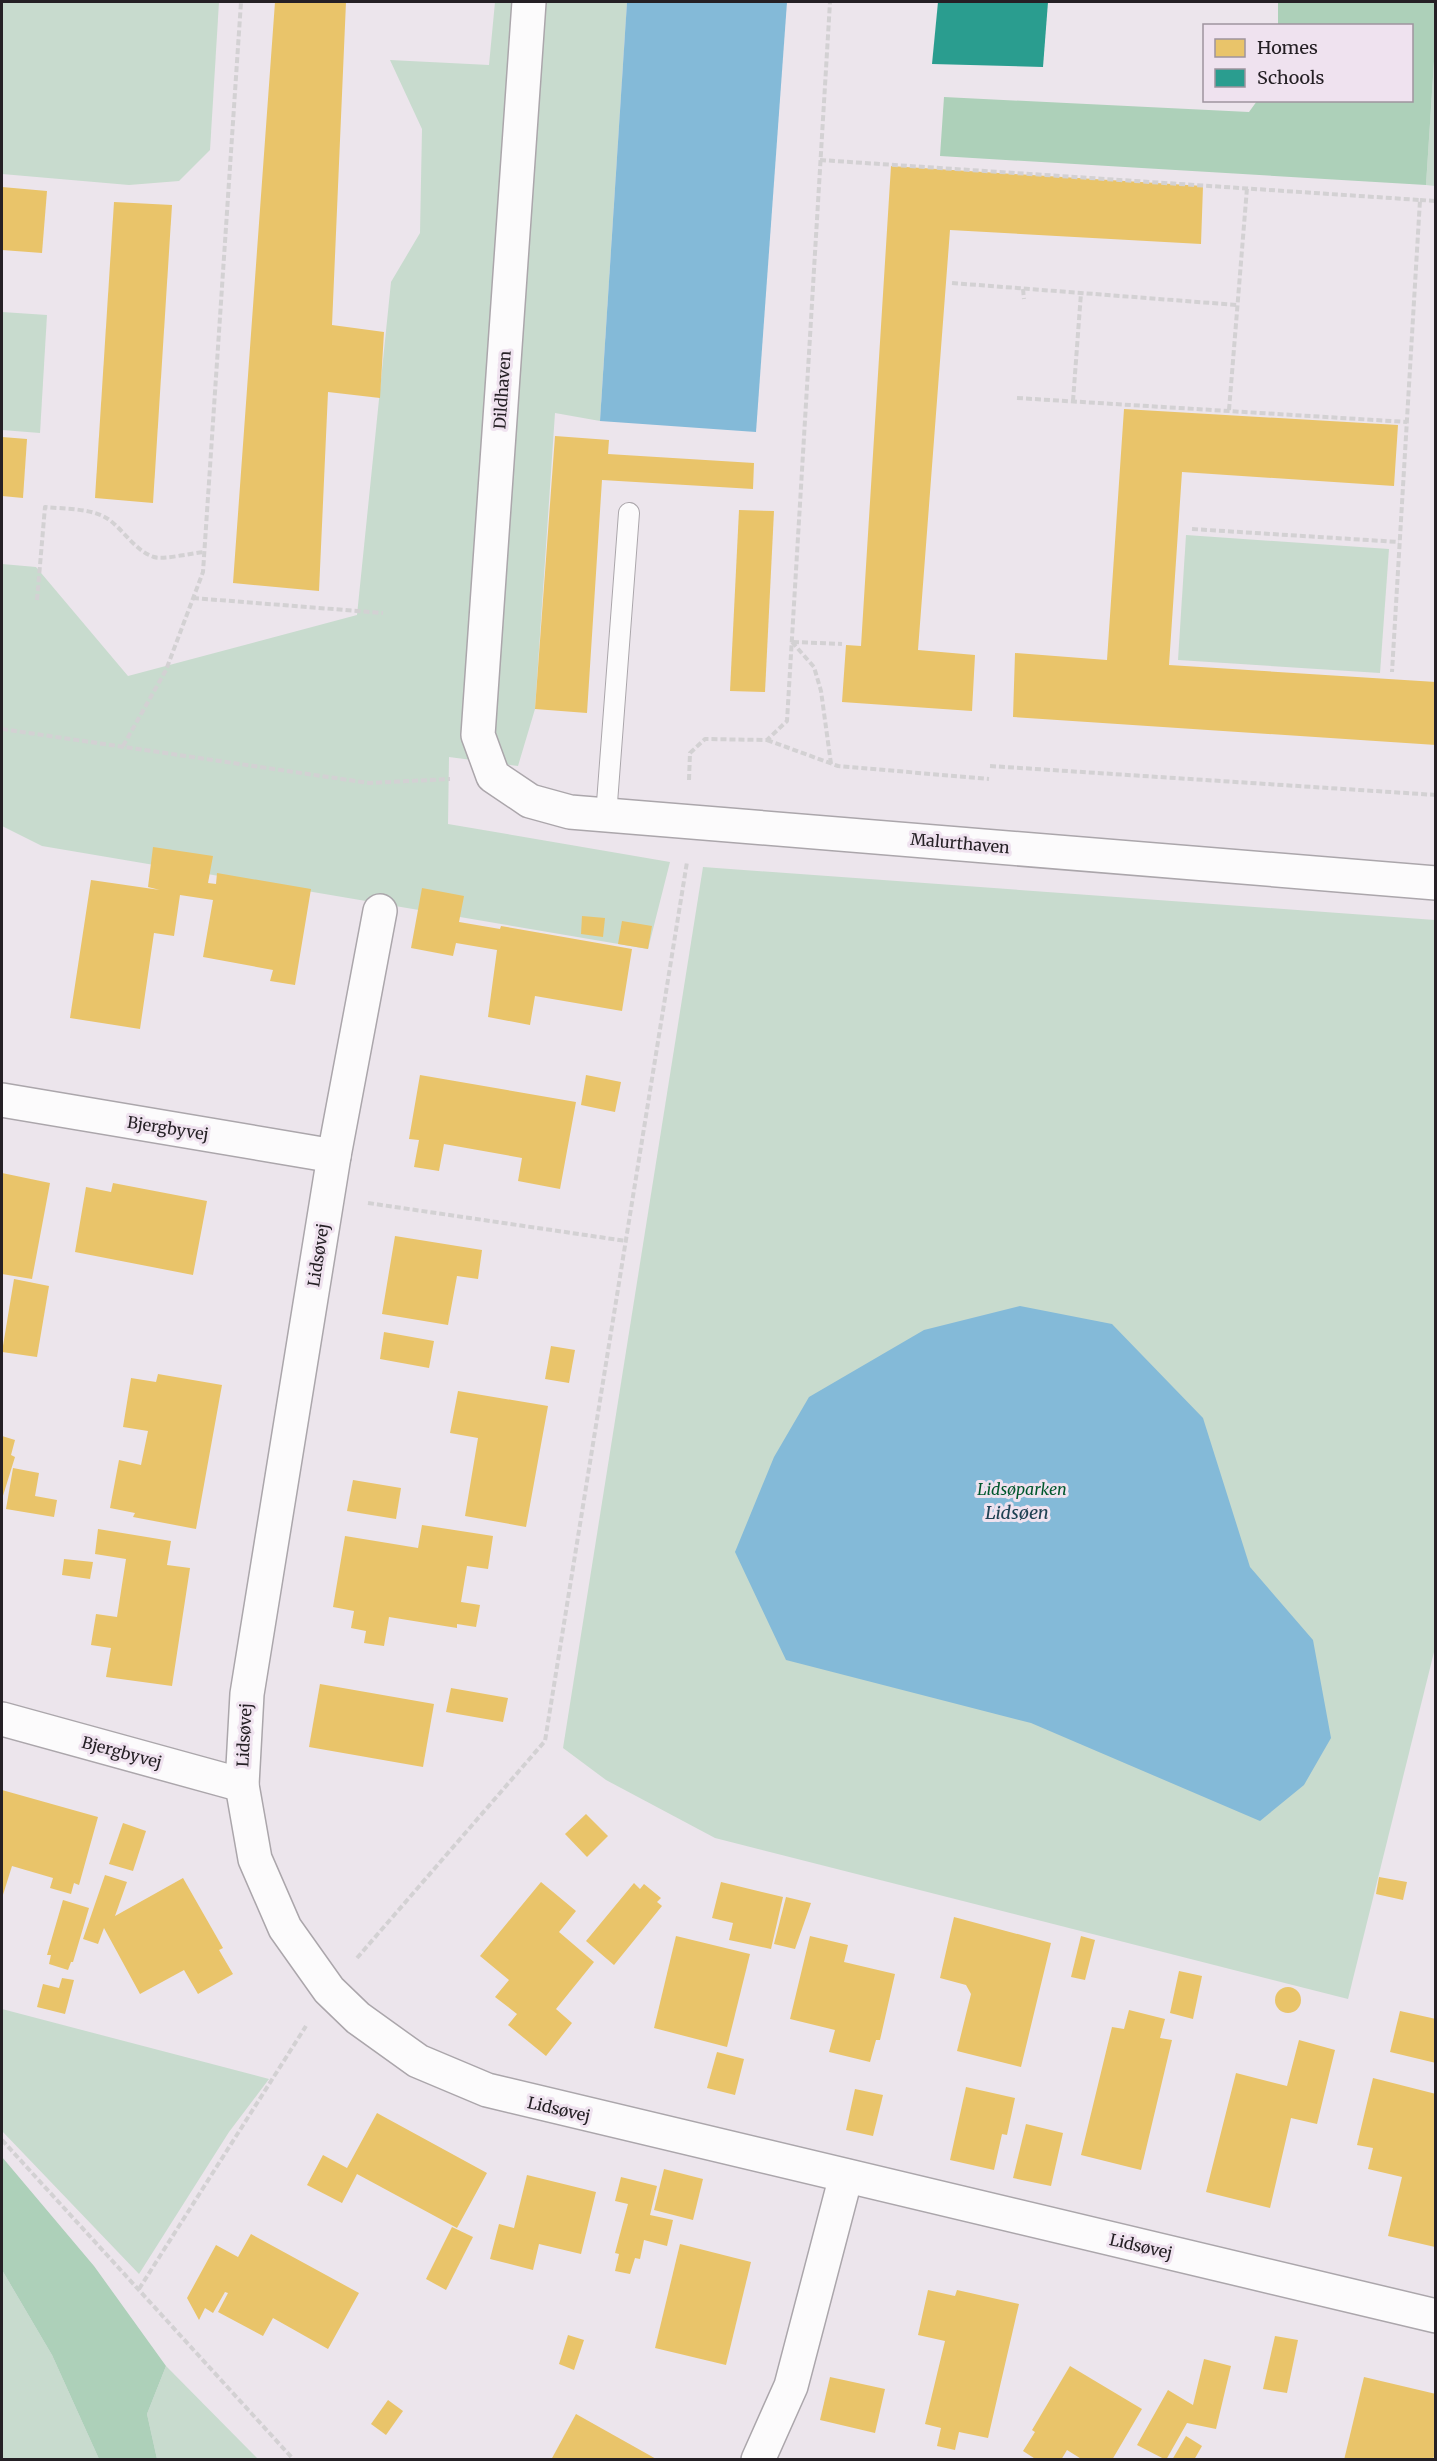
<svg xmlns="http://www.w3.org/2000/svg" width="1437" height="2461" font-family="Merriweather,serif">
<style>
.green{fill:#c8dbce}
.forest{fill:#add0b9}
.water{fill:#84bad8}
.homes{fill:#e9c46a}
.schools{fill:#2a9d8f}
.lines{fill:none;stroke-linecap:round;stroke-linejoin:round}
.service-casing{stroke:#aba6ab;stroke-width:22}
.minor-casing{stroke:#aba6ab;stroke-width:36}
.path{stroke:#d3d1d3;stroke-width:4;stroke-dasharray:6 3;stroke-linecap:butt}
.service{stroke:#fcfbfc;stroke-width:20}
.minor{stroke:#fcfbfc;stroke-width:33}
.labels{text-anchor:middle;stroke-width:6;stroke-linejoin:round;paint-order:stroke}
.street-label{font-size:16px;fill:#252025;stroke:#efe2ef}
.park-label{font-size:16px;font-style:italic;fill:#00572d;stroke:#efe2ef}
.water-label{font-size:18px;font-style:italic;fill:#1e4153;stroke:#efe2ef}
</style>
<rect width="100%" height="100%" fill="#ece5ec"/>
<g class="green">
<path d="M 2,2 L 219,2 L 210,150 L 179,181 L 129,185 L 2,174 Z"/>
<path d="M 495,2 L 627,2 L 600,421 L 555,413 L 535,709 L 518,766 L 449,757 L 448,824 L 670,862 L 648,949 L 42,846 L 2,826 L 2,564 L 36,567 L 128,676 L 357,615 L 391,282 L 420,233 L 422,129 L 390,60 L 489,65 Z"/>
<path d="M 1435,46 L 1435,186 L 1426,185 Z"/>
<path d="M 2,312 L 47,315 L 40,433 L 2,430 Z"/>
<path d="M 1186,535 L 1389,549 L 1380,673 L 1178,660 Z"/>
<path d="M 703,867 L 1435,920 L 1435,1648 L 1348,1999 L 715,1838 L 606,1780 L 563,1748 Z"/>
<path d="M 2,2009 L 269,2079 L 229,2132 L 139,2274 L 2,2131 Z"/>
<path d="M 2,2270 L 52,2355 L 99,2459 L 2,2459 Z"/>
<path d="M 166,2366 L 258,2459 L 157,2459 L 147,2414 Z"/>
</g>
<g class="forest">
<path d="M 1278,2 L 1435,2 L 1435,46 L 1426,185 L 940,156 L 944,97 L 1249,112 L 1257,101 L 1412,100 L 1412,26 L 1278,25 Z"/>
<path d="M 2,2157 L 94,2266 L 166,2366 L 147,2414 L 157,2459 L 99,2459 L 52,2355 L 2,2270 Z"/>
</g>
<g class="water">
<path d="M 627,2 L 787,2 L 756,432 L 600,421 Z"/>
<path d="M 1020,1306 L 1112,1324 L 1203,1418 L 1250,1567 L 1313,1640 L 1331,1738 L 1304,1785 L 1260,1821 L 1031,1723 L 786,1660 L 735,1552 L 774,1457 L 809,1397 L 924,1330 Z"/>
</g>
<g class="homes">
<path d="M 275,2 L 346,2 L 332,325 L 384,332 L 380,398 L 328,392 L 319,591 L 233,583 Z"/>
<path d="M 891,166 L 1203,186 L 1201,244 L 950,230 L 918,650 L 975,655 L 972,711 L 842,702 L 846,645 L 861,646 Z"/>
<path d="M 2,187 L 47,191 L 42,253 L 2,250 Z"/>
<path d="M 114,202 L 172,205 L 153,503 L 95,498 Z"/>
<path d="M 1124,409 L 1398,425 L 1394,486 L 1182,472 L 1169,665 L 1436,682 L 1436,745 L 1013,717 L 1015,653 L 1107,660 Z"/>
<path d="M 555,436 L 609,440 L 608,454 L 754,463 L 753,489 L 602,480 L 587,713 L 535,709 Z"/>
<path d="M 2,437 L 27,439 L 23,498 L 2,496 Z"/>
<path d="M 739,510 L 774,511 L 765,692 L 730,691 Z"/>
<path d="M 153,847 L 213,856 L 208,883 L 216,884 L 217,873 L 311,889 L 295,985 L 270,981 L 273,970 L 203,957 L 213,900 L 180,895 L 174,936 L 154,933 L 140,1029 L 70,1018 L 91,880 L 160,890 L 148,887 Z"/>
<path d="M 422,888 L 464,896 L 459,922 L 500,929 L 501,926 L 632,949 L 622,1011 L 535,996 L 530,1025 L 488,1017 L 497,950 L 456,943 L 453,956 L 411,948 Z"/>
<path d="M 582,916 L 605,918 L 603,937 L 581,934 Z"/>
<path d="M 622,921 L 652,926 L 648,949 L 618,944 Z"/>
<path d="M 420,1075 L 576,1102 L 560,1189 L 518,1181 L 522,1158 L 444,1144 L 439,1171 L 414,1167 L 419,1140 L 409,1139 Z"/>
<path d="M 586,1075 L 621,1082 L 615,1112 L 581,1105 Z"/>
<path d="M 2,1173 L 50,1183 L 32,1279 L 2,1274 Z"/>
<path d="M 113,1183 L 207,1201 L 193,1275 L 75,1252 L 86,1187 L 111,1192 Z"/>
<path d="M 395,1236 L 482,1250 L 478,1279 L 457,1276 L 448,1325 L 382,1314 Z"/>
<path d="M 14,1279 L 49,1286 L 37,1357 L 2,1352 Z"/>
<path d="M 384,1332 L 434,1341 L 429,1368 L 380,1359 Z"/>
<path d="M 551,1346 L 575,1350 L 569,1383 L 545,1379 Z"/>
<path d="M 158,1374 L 222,1385 L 196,1529 L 133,1517 L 135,1513 L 110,1508 L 119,1460 L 141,1465 L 148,1431 L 123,1427 L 131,1378 L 156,1382 Z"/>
<path d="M 458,1391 L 548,1406 L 526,1527 L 465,1516 L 478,1438 L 450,1433 Z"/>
<path d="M 2,1436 L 15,1440 L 11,1455 L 15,1457 L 2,1499 Z"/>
<path d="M 13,1468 L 39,1473 L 35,1496 L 57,1500 L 54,1517 L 6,1509 Z"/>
<path d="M 353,1480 L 401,1488 L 396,1519 L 347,1511 Z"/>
<path d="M 422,1525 L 493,1536 L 488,1569 L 467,1566 L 461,1602 L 480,1605 L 476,1627 L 457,1624 L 457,1628 L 389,1617 L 384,1646 L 364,1643 L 366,1631 L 351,1628 L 354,1611 L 333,1607 L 345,1536 L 418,1548 Z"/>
<path d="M 98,1529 L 171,1541 L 167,1565 L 190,1568 L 172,1686 L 106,1677 L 111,1648 L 91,1645 L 96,1614 L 117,1617 L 126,1559 L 95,1554 Z"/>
<path d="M 64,1559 L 93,1562 L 90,1579 L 62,1575 Z"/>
<path d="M 320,1684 L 434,1704 L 423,1767 L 309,1747 Z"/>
<path d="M 451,1688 L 508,1698 L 503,1722 L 446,1712 Z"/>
<path d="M 2,1790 L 98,1817 L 79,1885 L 74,1883 L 71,1894 L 50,1888 L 53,1878 L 12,1866 L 2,1898 Z"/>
<path d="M 586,1814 L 608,1836 L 587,1857 L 565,1834 Z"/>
<path d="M 123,1823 L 146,1831 L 133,1871 L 109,1864 Z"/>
<path d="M 105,1875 L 127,1882 L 115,1916 L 183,1878 L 223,1948 L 219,1950 L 233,1974 L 198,1994 L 184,1970 L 140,1994 L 104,1928 L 98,1944 L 83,1939 Z"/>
<path d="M 1379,1877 L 1407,1882 L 1403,1900 L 1376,1894 Z"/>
<path d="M 541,1882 L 576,1911 L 559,1932 L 594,1962 L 556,2009 L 572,2023 L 546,2056 L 508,2025 L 517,2014 L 495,1997 L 509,1980 L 480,1956 Z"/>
<path d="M 721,1882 L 783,1897 L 771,1949 L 729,1940 L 733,1923 L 712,1918 Z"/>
<path d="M 634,1883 L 640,1889 L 644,1884 L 661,1898 L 657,1902 L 662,1906 L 614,1965 L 586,1941 Z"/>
<path d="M 786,1897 L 811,1903 L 795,1949 L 774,1944 Z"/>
<path d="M 63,1900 L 89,1908 L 73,1962 L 71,1962 L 68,1970 L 49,1964 L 51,1955 L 47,1955 Z"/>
<path d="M 954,1917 L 1051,1943 L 1021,2067 L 957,2051 L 971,1994 L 966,1985 L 940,1978 Z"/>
<path d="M 676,1936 L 750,1954 L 727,2047 L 654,2028 Z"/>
<path d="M 810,1936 L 848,1945 L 844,1962 L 895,1974 L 880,2040 L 876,2040 L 870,2062 L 829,2052 L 835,2030 L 790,2019 Z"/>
<path d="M 1081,1936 L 1095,1940 L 1085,1980 L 1071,1977 Z"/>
<path d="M 1179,1971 L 1202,1976 L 1193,2019 L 1170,2013 Z"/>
<path d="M 62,1978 L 74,1980 L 65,2014 L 37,2007 L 43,1984 L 59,1988 Z"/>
<circle cx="1288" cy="2000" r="13"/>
<path d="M 1129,2010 L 1165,2019 L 1160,2038 L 1172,2040 L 1141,2170 L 1081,2155 L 1112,2027 L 1124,2029 Z"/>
<path d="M 1400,2011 L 1436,2019 L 1436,2063 L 1390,2052 Z"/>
<path d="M 1299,2040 L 1335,2050 L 1317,2124 L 1291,2118 L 1270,2208 L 1206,2192 L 1236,2073 L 1287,2086 Z"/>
<path d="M 717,2052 L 744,2059 L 735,2095 L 707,2088 Z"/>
<path d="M 1373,2078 L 1436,2094 L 1435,2247 L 1388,2236 L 1402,2177 L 1368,2169 L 1373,2148 L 1357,2145 Z"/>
<path d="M 966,2087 L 1015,2098 L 1007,2135 L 1002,2134 L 994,2170 L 950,2160 Z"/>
<path d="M 855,2089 L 883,2095 L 873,2136 L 846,2130 Z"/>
<path d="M 377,2113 L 487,2173 L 457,2228 L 357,2174 L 342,2203 L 307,2185 L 323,2155 L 347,2168 Z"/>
<path d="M 1026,2124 L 1063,2133 L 1051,2186 L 1013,2178 Z"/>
<path d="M 664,2169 L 703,2179 L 693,2220 L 654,2210 Z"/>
<path d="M 527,2175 L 596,2192 L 581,2254 L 539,2244 L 533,2270 L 490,2259 L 499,2224 L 514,2228 Z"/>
<path d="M 621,2177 L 657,2186 L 650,2215 L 673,2220 L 667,2246 L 644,2240 L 640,2259 L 635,2258 L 630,2274 L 615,2271 L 619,2254 L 615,2253 L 628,2204 L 615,2201 Z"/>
<path d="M 452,2227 L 473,2237 L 446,2290 L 426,2279 Z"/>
<path d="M 251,2234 L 359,2293 L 328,2349 L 273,2318 L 263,2336 L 218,2312 L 228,2293 L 225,2292 L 213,2313 L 205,2308 L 199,2320 L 187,2298 L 216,2245 L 238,2257 Z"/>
<path d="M 680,2244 L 751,2262 L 726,2365 L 655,2348 Z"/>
<path d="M 928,2290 L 955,2296 L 957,2290 L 1019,2304 L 988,2438 L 959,2432 L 955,2450 L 937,2446 L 941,2428 L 925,2424 L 945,2341 L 918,2335 Z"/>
<path d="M 568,2335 L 584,2340 L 574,2370 L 559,2364 Z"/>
<path d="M 1275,2336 L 1298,2340 L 1287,2393 L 1263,2389 Z"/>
<path d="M 1204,2359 L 1231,2366 L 1216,2429 L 1187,2423 L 1166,2460 L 1137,2445 L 1168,2390 L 1193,2405 Z"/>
<path d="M 1070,2366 L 1142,2409 L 1112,2460 L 1083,2460 L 1067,2450 L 1061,2460 L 1037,2460 L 1023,2451 L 1035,2432 L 1032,2430 Z"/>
<path d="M 830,2377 L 885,2389 L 875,2433 L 820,2420 Z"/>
<path d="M 1364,2377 L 1436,2394 L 1436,2448 L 1433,2460 L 1344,2460 Z"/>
<path d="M 388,2400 L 403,2411 L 386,2435 L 371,2424 Z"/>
<path d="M 576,2414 L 658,2460 L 551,2460 Z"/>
<path d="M 1186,2436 L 1202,2446 L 1194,2460 L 1172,2460 Z"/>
</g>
<path class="schools" d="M 938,2 L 1048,2 L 1043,67 L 932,64 Z"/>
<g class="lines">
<g class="service-casing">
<path id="service" d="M 606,816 L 629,513"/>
</g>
<g class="minor-casing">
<g id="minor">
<path d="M 529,2 L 478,735 L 493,776 L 530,801 L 570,812 L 1436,883"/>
<path d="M 380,911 L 334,1156 L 247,1694 L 242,1785 L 255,1859 L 285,1928 L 329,1990 L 358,2018 L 418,2061 L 487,2090 L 1436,2316"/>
<path d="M 2,1100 L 334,1156"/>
<path d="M 2,1719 L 242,1785"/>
<path d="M 758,2460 L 791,2386 L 846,2176"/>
</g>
</g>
<g class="path">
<path d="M 820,160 L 1420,200 L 1392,672"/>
<path d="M 1420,200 L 1436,201"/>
<path d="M 952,283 L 1237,305"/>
<path d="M 1023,289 L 1024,299"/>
<path d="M 1017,398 L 1407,422"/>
<path d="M 1073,401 L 1081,293"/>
<path d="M 1229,410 L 1247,188"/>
<path d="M 1192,529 L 1399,542"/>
<path d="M 193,598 L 383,613"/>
<path d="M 37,600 L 45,507 C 64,509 92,508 108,519 C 124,530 135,551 154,557 C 163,560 192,553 204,552"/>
<path d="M 792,642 L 814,667 L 821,691 L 831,764"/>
<path d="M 793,642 L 842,644"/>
<path d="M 2,729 L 369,783 L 450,779"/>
<path d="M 767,740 L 838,766 L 989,779"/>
<path d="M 123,746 L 166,670 L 203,572 L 241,2"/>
<path d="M 990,766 L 1436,795"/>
<path d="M 689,780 L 690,753 L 705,739 L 767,740 L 787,721 L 830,2"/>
<path d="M 368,1203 L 626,1241"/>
<path d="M 357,1958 L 545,1741 L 687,862"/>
<path d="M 2,2140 L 294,2460"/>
<path d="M 139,2289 L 306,2026"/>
</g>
<use href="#service" class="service"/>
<use href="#minor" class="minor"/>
</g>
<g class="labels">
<g class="street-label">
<text transform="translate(502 390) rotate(-86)" y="6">Dildhaven</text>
<text transform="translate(960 843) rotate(5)" y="6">Malurthaven</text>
<text transform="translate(168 1128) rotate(9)" y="6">Bjergbyvej</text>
<text transform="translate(318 1255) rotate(-81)" y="6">Lidsøvej</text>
<text transform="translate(244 1735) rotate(-87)" y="6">Lidsøvej</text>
<text transform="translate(122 1752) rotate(15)" y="6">Bjergbyvej</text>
<text transform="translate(559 2109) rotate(13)" y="6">Lidsøvej</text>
<text transform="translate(1141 2246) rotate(13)" y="6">Lidsøvej</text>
</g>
<g class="park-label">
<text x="1022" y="1495">Lidsøparken</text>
</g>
<g class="water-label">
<text x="1017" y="1519">Lidsøen</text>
</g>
</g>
<rect width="1437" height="2461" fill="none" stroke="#252025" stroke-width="6"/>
<rect x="1203" y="24" width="210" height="78" fill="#efe2ef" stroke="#9e949e" stroke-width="1.5"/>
<rect x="1215" y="39" width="30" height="18" fill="#e9c46a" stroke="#9e949e" stroke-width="1.5"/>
<text x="1257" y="54" font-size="18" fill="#252025">Homes</text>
<rect x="1215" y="69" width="30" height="18" fill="#2a9d8f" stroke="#9e949e" stroke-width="1.5"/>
<text x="1257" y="84" font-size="18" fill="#252025">Schools</text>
</svg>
